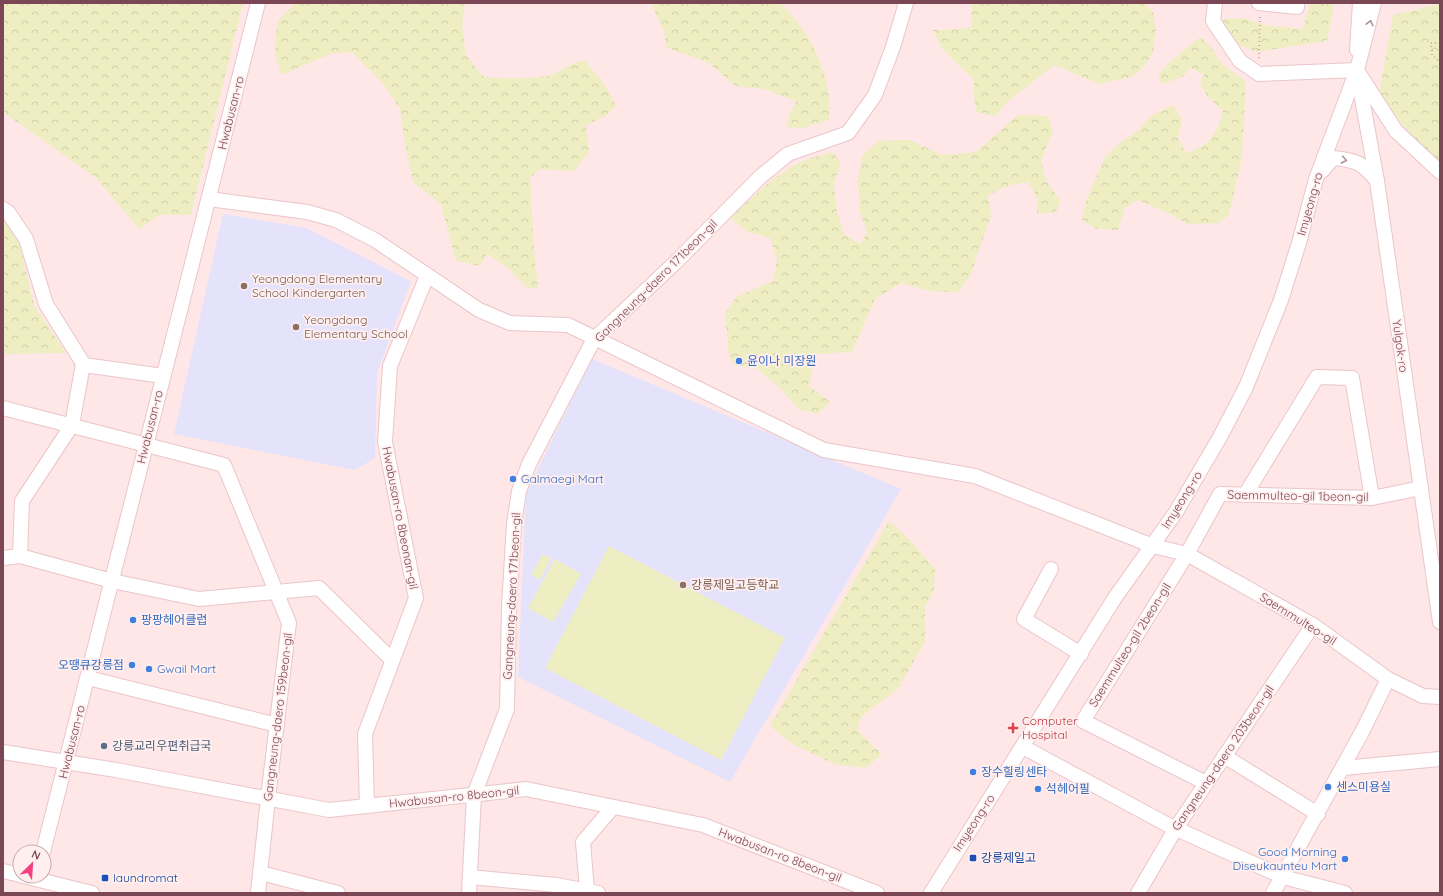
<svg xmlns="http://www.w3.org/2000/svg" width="1443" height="896" font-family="Quicksand,'Noto Sans KR',sans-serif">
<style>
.education{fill:#e4e3fb}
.forest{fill:url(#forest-crowns)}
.pitch{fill:#eeeec2}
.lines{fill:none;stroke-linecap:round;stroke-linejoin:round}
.minor-casing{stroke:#eac5ca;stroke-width:16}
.path{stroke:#dd9daa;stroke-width:2;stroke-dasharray:1 3;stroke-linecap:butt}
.minor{stroke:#fff;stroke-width:14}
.oneway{stroke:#b09198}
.education-dot{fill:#8d6e63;stroke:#ffefef;stroke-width:1.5}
.shop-dot{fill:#3f7fe0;stroke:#ffefef;stroke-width:1.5}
.health-dot{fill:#e0444e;stroke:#ffefef;stroke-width:1.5}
.service-dot{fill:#5c6f8a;stroke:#ffefef;stroke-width:1.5}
.transit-dot{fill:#1a4fb4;stroke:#ffefef;stroke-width:1.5}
.labels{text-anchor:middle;stroke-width:3.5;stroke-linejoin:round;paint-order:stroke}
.street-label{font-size:12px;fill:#7c4754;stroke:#ffefef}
.education-label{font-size:12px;fill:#785e54;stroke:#ffefef;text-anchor:start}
.shop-label{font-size:12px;fill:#366cbe;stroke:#ffefef;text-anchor:start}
.health-label{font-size:12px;fill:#be3a42;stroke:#ffefef;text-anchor:start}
.service-label{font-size:12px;fill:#4e5e75;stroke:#ffefef;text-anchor:start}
.transit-label{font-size:12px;fill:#164399;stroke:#ffefef;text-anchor:start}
</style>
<defs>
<pattern id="forest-crowns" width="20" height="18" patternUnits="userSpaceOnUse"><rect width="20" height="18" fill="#eeeec2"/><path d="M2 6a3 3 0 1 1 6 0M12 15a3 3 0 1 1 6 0" fill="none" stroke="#d0cda9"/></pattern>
</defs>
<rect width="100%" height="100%" fill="#fee7e6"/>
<g class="education">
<path d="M 223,214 L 306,228 L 411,281 L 377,373 L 375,458 L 355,470 L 174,434 Z"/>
<path d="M 592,359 L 901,489 L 730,782 L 518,677 L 526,493 Z"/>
</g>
<g class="forest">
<path d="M 3,3 L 243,3 L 191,215 L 160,215 L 139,229 L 96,178 L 3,112 Z"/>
<path d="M 296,3 L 465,3 L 462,25 L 466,56 L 484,77 C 499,79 537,79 551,75 C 564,71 569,61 585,61 L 605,85 L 616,106 L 605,116 L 586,125 L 589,152 L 574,171 L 540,169 L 530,178 L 534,251 L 538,288 L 527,288 L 508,268 L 486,254 L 480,266 L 456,261 L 441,204 L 414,183 L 407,157 L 400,109 L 384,85 L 352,52 L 333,53 L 281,75 L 275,54 L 277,21 Z"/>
<path d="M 651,3 L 779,3 C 805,25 821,56 828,89 C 830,98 829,110 829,120 L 803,128 L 786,127 L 789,115 L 796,101 L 764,89 L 735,86 L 709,63 L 667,48 L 664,32 Z"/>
<path d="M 971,3 L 1144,3 L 1153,12 L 1156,30 L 1153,52 L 1144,67 L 1132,77 L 1099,84 L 1054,65 L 1006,103 L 996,116 L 976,112 L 974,98 L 974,80 L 941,48 L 933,30 L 950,30 L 972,27 Z"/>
<path d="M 1310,3 L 1334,3 L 1327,41 L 1256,52 L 1233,42 L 1221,19 L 1243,18 L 1269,26 L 1303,29 Z"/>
<path d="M 1440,4 L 1440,166 L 1427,155 L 1379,94 L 1393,15 Z"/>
<path d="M 1200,37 C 1211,44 1211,49 1219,59 C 1226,68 1236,75 1246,81 L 1242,157 L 1229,215 L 1218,223 L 1188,224 L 1168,213 L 1137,200 L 1125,208 L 1118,230 L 1096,229 L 1082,220 L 1086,201 L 1105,157 L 1122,141 L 1139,130 L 1151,116 L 1173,105 L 1182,119 L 1178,138 L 1186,153 C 1211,145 1216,135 1223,111 L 1208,97 L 1200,84 L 1204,75 L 1191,68 L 1182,77 L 1162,84 L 1158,75 L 1169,63 Z"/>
<path d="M 1018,115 L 1048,116 L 1053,130 L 1041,161 L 1046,181 L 1060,200 L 1056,212 L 1037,214 L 1038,199 L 1028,182 L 1010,185 L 988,195 L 991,216 L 970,276 L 958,292 L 929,291 L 901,283 L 875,299 L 852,352 L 815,354 L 809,386 L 830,402 L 817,414 L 798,409 L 779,387 L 758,369 L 734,365 L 729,356 L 725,315 L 736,297 L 773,281 L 777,260 L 770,238 L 746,231 L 730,217 C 752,199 774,174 801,162 C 811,157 823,155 833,152 L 841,163 L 834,184 L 837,212 L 844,234 L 860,244 L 867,233 L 860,211 L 858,180 L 862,156 L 878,141 L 910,140 L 942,155 L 976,152 Z"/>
<path d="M 3,219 L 18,239 L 34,305 L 66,353 L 3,354 Z"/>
<path d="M 889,521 L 910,540 L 935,569 L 934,589 L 925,607 L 925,641 L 898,689 L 862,716 L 857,730 L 882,755 L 865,768 L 837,765 L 794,745 L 770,726 Z"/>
</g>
<g class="pitch">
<path d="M 609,546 L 785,638 L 721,760 L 545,668 Z"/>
<path d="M 543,554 L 551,559 L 540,580 L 531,575 Z"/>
<path d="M 555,559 L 581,574 L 553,622 L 528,608 Z"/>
</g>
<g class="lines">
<g class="minor-casing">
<g id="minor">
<path d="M 1215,3 L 1213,21 L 1240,61 L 1259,74 L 1357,70"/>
<path d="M 1259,3 L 1297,7"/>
<path d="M 1357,50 L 1360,3"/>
<path d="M 1357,71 L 1377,181 L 1440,622"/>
<path d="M 1360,75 L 1396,131 L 1440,172"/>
<path d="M 1322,171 L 1333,158 C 1356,160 1363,163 1377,181"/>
<path d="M 209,199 L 307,212 L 336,220 L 375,240 L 479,310 L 510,323 L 568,325 L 824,450 L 975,476 L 1153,546 L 1187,554 L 1313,625 L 1388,679 L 1423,696 L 1440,697"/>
<path d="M 3,209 L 8,212 L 26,239 L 46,304 L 84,365 L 163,376"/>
<path d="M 3,408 L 224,465 L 289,623 L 268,798 L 258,893"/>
<path d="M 1245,495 L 1317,377 L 1352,378 L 1372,498"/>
<path d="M 20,556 L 22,501 L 72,425 L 83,364"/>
<path d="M 3,558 L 20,556 L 112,581 L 199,599 L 319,588 L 392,660"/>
<path d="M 1051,569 L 1024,619 L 1081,654"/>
<path d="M 88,678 L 277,725"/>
<path d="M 1023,747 L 1170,826 L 1283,877 L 1345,893"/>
<path d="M 3,752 L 116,770 L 329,810 L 526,789 L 703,825 L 877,893"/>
<path d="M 1224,756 L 1318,814"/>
<path d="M 1343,768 L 1440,759"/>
<path d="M 1206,783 L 1083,721 L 1187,554 L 1220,494 L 1372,498 L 1421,488"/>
<path d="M 367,806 L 365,734 L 416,598 L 385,442 L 390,366 L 427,276"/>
<path d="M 43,852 L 258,3"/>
<path d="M 3,871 L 20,875"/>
<path d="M 261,873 L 338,893"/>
<path d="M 23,876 L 92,893"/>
<path d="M 470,877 L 556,885 L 598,893"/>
<path d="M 587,891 L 583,842 L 613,807"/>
<path d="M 469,893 L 474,795 L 507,709 L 509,607 L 514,524 L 519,491 L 529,464 L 594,339 L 678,260 L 760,177 L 788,154 L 848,133 L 875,95 L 893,47 L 906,3"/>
<path d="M 931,893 L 1114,599 L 1176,512 L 1220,437 L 1246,387 L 1281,300 L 1299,243 L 1316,179 L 1357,70 L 1374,3"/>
<path d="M 1138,893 L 1176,828 L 1313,625"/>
<path d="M 1273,893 L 1362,732 L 1388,679"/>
</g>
</g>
<g class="path">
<path d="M 1440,43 L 1431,43 L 1432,55 L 1440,62"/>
<path d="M 1259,58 L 1260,15"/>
</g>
<use href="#minor" class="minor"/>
</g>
<defs><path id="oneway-chevron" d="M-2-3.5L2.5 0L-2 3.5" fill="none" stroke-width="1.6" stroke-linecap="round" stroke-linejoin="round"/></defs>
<g class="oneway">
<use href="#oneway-chevron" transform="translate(1370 23) rotate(-76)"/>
<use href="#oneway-chevron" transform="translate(1344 160) rotate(11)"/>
</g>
<g class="education-dot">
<circle cx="244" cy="286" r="4"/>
<circle cx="296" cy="327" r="4"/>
<circle cx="683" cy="585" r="4"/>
</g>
<g class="shop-dot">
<circle cx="739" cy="361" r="4"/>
<circle cx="513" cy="479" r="4"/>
<circle cx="133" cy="620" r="4"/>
<circle cx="132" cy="665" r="4"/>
<circle cx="149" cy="669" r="4"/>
<circle cx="973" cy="772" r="4"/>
<circle cx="1328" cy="787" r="4"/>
<circle cx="1038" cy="789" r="4"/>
<circle cx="1345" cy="859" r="4"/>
</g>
<path class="health-dot" d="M1011 722h4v4h4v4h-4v4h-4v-4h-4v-4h4z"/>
<circle class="service-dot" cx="104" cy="746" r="4"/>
<g class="transit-dot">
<rect x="969" y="854" width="8" height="8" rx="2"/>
<rect x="101" y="874" width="8" height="8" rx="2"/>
</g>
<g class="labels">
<g class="street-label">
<text transform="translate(231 113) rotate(-76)" y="4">Hwabusan-ro</text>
<text transform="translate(1310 204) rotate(-74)" y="4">Imyeong-ro</text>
<text transform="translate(656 281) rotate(-45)" y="4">Gangneung-daero 171beon-gil</text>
<text transform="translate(1400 346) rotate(82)" y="4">Yulgok-ro</text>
<text transform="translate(150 427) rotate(-76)" y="4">Hwabusan-ro</text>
<text transform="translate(1298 496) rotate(1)" y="4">Saemmulteo-gil 1beon-gil</text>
<text transform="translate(1182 500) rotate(-58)" y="4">Imyeong-ro</text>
<text transform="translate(400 518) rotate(79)" y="4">Hwabusan-ro 8beonan-gil</text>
<text transform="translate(512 596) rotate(-87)" y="4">Gangneung-daero 171beon-gil</text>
<text transform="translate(1298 619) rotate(32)" y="4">Saemmulteo-gil</text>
<text transform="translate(1130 645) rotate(-58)" y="4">Saemmulteo-gil 2beon-gil</text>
<text transform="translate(278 717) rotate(-83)" y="4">Gangneung-daero 159beon-gil</text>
<text transform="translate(72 742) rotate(-76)" y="4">Hwabusan-ro</text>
<text transform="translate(1223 758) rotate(-56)" y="4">Gangneung-daero 203beon-gil</text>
<text transform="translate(454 797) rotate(-6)" y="4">Hwabusan-ro 8beon-gil</text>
<text transform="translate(974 823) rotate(-57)" y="4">Imyeong-ro</text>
<text transform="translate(780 855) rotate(21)" y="4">Hwabusan-ro 8beon-gil</text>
</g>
<g class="education-label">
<text x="252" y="283">Yeongdong Elementary<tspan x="252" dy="14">School Kindergarten</tspan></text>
<text x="304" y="324">Yeongdong<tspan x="304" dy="14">Elementary School</tspan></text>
<text x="691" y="589">강릉제일고등학교</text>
</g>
<g class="shop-label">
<text x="747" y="365">윤이나 미장원</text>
<text x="521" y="483">Galmaegi Mart</text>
<text x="141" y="624">팡팡헤어클럽</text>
<text x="124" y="669" text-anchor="end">오땡큐강릉점</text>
<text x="157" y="673">Gwail Mart</text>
<text x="981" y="776">장수힐링센타</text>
<text x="1336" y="791">센스미용실</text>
<text x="1046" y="793">석헤어필</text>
<text x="1337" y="856" text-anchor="end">Good Morning<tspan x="1337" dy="14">Diseukaunteu Mart</tspan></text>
</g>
<g class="health-label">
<text x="1022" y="725">Computer<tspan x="1022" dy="14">Hospital</tspan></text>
</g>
<g class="service-label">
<text x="112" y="750">강릉교리우편취급국</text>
</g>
<g class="transit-label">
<text x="981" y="862">강릉제일고</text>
<text x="113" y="882">laundromat</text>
</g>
</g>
<rect width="1443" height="896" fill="none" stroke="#7c4754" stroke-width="8"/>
<g transform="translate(32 864) rotate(25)"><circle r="19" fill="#ffefef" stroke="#cbacb1"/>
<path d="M0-3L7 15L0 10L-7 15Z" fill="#f53f83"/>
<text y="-6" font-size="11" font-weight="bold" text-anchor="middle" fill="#7c4754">N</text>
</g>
</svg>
